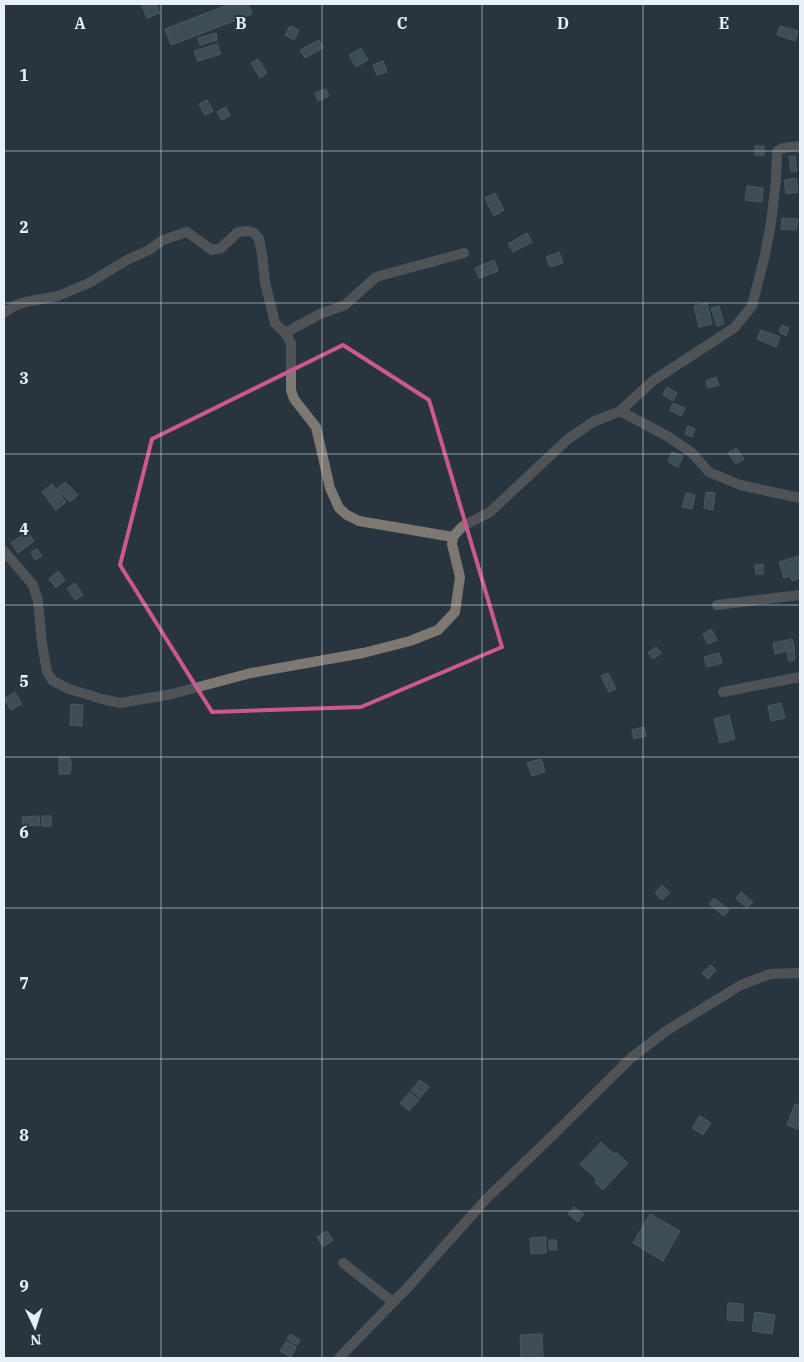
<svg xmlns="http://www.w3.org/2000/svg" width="804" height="1362" font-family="'IBM Plex Serif',serif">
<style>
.building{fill:#5a6873;stroke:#75848f}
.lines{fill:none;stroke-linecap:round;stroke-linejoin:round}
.minor{stroke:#7e7872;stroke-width:10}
.marked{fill:none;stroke:#cd598a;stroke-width:4;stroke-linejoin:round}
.grid{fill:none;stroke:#e8f0f6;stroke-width:1;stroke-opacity:0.55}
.grid-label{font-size:16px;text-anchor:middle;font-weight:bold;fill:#e8f0f6;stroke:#28353e;stroke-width:4;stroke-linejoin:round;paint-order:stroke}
</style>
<rect width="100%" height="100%" fill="#28353e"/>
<g class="building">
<path d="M 141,4 L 156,4 L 160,13 L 147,18 Z"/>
<path d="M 230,4 L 248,4 L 252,14 L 171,45 L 165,29 Z"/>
<path d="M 290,26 L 299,30 L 294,40 L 285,35 Z"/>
<path d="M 780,26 L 798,31 L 795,41 L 777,35 Z"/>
<path d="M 216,33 L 217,40 L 200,45 L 198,38 Z"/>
<path d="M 319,40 L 323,48 L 305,58 L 300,50 Z"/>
<path d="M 217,44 L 221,54 L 198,61 L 194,51 Z"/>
<path d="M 361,48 L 368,60 L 356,67 L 349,55 Z"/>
<path d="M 258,59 L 267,73 L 260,78 L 251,63 Z"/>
<path d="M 383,61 L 387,72 L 377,75 L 373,65 Z"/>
<path d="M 326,89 L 329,96 L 318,101 L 315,93 Z"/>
<path d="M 207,100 L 213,111 L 205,115 L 199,104 Z"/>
<path d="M 226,107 L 230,116 L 222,120 L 217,112 Z"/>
<rect x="755" y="146" width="9" height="9"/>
<path d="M 789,156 L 795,156 L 797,171 L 791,172 Z"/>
<path d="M 796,178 L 798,192 L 786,194 L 784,180 Z"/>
<path d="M 747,186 L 763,188 L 762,202 L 745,200 Z"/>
<path d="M 495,193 L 504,210 L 494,216 L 485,198 Z"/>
<path d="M 782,218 L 798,219 L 796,230 L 781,229 Z"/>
<path d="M 527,233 L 532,242 L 513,252 L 508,244 Z"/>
<path d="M 559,252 L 563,263 L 550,267 L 546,257 Z"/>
<path d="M 494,260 L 498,271 L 479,278 L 475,268 Z"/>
<path d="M 707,303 L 712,324 L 699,327 L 694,306 Z"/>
<path d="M 719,306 L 724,324 L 717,326 L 711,308 Z"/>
<path d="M 782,325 L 789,328 L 786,336 L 779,332 Z"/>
<path d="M 761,330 L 780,337 L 776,347 L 757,339 Z"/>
<path d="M 716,377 L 719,385 L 708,388 L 706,381 Z"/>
<path d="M 667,387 L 677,393 L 673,401 L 663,395 Z"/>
<path d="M 673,403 L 685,408 L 681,416 L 670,410 Z"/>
<path d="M 688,426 L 695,429 L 692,437 L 685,434 Z"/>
<path d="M 736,448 L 744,459 L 736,464 L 728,453 Z"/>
<path d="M 672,452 L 683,456 L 678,467 L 668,462 Z"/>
<path d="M 65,482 L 78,495 L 70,502 L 57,489 Z"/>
<path d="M 52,484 L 66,502 L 56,510 L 42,492 Z"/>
<path d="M 706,492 L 715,493 L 713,510 L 704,508 Z"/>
<path d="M 686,493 L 695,495 L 692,509 L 682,507 Z"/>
<path d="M 27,532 L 34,541 L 18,553 L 11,543 Z"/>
<path d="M 37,549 L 42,556 L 35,560 L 31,552 Z"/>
<path d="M 799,556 L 800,578 L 792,581 L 790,576 L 784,578 L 779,562 Z"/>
<path d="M 763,564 L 763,574 L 756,574 L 755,565 Z"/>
<path d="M 58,571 L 65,580 L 56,588 L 49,579 Z"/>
<path d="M 75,583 L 83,595 L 75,600 L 67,588 Z"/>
<path d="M 711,629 L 717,640 L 708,644 L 703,634 Z"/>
<path d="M 792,639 L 795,649 L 775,654 L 773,643 Z"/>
<path d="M 656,647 L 661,653 L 653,659 L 648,653 Z"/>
<path d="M 794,650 L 795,660 L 789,661 L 787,651 Z"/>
<path d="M 719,653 L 722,663 L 707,667 L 704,657 Z"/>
<path d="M 608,673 L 616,689 L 609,692 L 601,676 Z"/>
<path d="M 15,692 L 22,704 L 11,710 L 4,699 Z"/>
<path d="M 781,703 L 785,718 L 771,721 L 768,706 Z"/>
<path d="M 71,704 L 83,705 L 82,726 L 70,725 Z"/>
<path d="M 729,715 L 735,739 L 720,743 L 714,719 Z"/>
<path d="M 644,727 L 646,736 L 634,739 L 632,730 Z"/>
<path d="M 59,757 L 70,757 L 70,762 L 71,762 L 71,770 L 70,770 L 70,774 L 59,774 Z"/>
<path d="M 541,759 L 545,772 L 532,776 L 527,763 Z"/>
<path d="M 39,816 L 40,825 L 23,826 L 22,817 Z"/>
<rect x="42" y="816" width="9" height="10"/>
<path d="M 662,885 L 670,893 L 662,900 L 655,893 Z"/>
<path d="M 741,892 L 753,902 L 747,908 L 736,898 Z"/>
<path d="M 714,898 L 729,910 L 724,916 L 709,904 Z"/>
<path d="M 711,965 L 716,970 L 708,979 L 702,973 Z"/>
<path d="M 420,1080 L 429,1087 L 420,1098 L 411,1090 Z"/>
<path d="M 410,1092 L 419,1100 L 409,1111 L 400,1103 Z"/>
<path d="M 795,1104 L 800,1106 L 800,1130 L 787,1125 Z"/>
<path d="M 700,1116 L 711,1123 L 703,1135 L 692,1128 Z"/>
<path d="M 601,1142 L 615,1155 L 616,1152 L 628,1163 L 603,1190 L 595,1182 L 597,1180 L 580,1164 Z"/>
<path d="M 574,1207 L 584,1214 L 578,1222 L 568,1214 Z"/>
<path d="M 650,1214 L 680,1231 L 663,1261 L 633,1243 Z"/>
<path d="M 327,1231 L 333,1240 L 323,1247 L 317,1237 Z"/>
<path d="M 546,1237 L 546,1253 L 531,1254 L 530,1238 Z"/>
<path d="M 549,1240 L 556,1240 L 557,1250 L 549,1250 Z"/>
<path d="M 728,1303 L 743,1304 L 743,1321 L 727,1320 Z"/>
<path d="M 755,1312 L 775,1315 L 772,1334 L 752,1331 Z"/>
<path d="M 290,1334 L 300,1340 L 297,1345 L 287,1339 Z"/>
<path d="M 542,1334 L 543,1358 L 521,1358 L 520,1335 Z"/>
<path d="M 286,1341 L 296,1347 L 291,1357 L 280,1351 Z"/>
</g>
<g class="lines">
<g class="minor">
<path d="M 4,313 L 14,306 L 25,302 L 58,296 L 89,283 L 127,260 L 149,250 L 163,240 L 187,232 L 212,250 L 221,248 L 238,232 L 248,231 L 254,233 L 259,239 L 262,254 L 265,282 L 275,323 L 285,333 L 291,343 L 291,390 L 294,399 L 316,427 L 330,488 L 339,508 L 347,515 L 359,521 L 453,537"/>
<path d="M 285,333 L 320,314 L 345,305 L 376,277 L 464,253"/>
<path d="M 620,411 L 667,436 L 692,453 L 709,472 L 740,485 L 800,498"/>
<path d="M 4,551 L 33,585 L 38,601 L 42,643 L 47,672 L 53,681 L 69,689 L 102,699 L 120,703 L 172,694 L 251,673 L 363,653 L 410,641 L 438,630 L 455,612 L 460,577 L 452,544 L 453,537 L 458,531 L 463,526 L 490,512 L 568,439 L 593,422 L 620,411 L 654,380 L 734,328 L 752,306 L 765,255 L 771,223 L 776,181 L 777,151 L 783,148 L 800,146"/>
<path d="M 717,605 L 800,595"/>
<path d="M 723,692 L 800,677"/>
<path d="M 343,1263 L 393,1302"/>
<path d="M 339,1358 L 408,1287 L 487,1198 L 548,1140 L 631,1058 L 666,1031 L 741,985 L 770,974 L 800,973"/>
</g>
</g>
<path d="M0 0H804V1362H0ZM 343,345 L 429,400 L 502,647 L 361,707 L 212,712 L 120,565 L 152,439 Z" fill="#28353e" fill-opacity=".55" fill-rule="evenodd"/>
<path class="marked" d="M 343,345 L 429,400 L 502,647 L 361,707 L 212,712 L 120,565 L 152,439 Z"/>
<path class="grid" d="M 161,4 L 161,1358M 322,4 L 322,1358M 482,4 L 482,1358M 643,4 L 643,1358M 4,151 L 800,151M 4,303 L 800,303M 4,454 L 800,454M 4,605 L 800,605M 4,757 L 800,757M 4,908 L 800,908M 4,1059 L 800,1059M 4,1211 L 800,1211"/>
<g class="grid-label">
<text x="80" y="29">A</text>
<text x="241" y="29">B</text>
<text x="402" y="29">C</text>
<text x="563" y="29">D</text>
<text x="724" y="29">E</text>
<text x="24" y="81">1</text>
<text x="24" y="233">2</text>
<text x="24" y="384">3</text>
<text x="24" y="535">4</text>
<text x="24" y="687">5</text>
<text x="24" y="838">6</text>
<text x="24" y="989">7</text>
<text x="24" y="1141">8</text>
<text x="24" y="1292">9</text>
</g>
<rect width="804" height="1362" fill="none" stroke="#e8f0f6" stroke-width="10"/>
<g transform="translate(35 1327) rotate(176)" stroke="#28353e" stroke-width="4" paint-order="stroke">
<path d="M0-4L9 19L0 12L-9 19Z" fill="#e8f0f6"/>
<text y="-8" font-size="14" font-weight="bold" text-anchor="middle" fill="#e8f0f6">N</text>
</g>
</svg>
